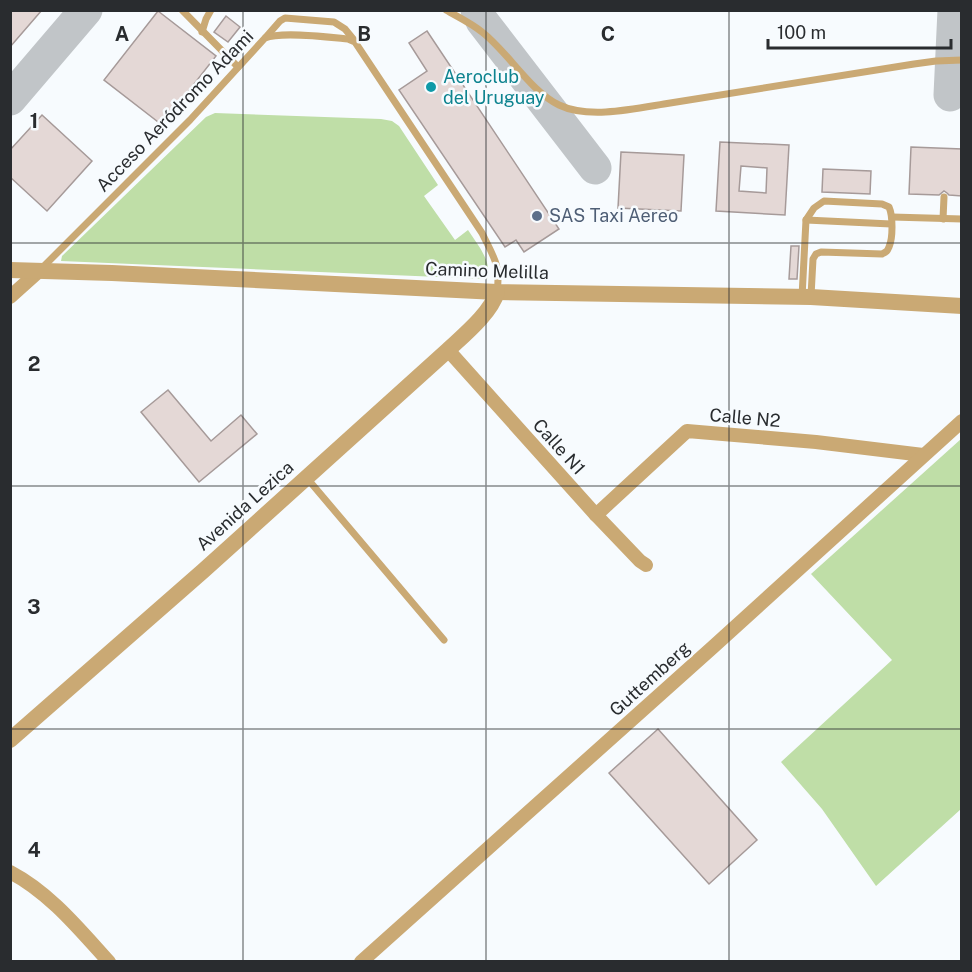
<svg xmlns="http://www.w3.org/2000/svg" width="972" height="972" font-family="'Public Sans',sans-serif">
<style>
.green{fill:#bfdea7}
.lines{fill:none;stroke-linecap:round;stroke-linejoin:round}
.taxiway{stroke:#c1c5c8;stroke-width:33}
.building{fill:#e4d8d6;stroke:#a69a99;stroke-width:1.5;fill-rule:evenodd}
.service{stroke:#caa974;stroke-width:7}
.minor{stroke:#caa974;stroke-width:14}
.tertiary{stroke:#caa974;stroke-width:16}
.grid{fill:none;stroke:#292c2f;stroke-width:1.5;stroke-opacity:0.55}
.culture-dot{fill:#0f9aa8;stroke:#f7fbfe;stroke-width:2}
.service-dot{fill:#5c6f8a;stroke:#f7fbfe;stroke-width:2}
.labels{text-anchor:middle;stroke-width:5;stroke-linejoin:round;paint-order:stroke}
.culture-label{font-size:18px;fill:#0d838f;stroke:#f7fbfe;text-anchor:start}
.street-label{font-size:18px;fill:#292c2f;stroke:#f7fbfe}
.service-label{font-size:18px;fill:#4e5e75;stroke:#f7fbfe;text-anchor:start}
.grid-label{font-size:20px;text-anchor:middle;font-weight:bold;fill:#292c2f;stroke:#f7fbfe;stroke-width:5;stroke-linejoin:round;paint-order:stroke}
</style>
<rect width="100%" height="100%" fill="#f7fbfe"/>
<g class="green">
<path d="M 215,113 L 381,119 L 392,121 L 399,126 L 438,185 L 424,196 L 455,240 L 468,230 C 477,244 493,262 487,279 L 61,261 L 62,256 L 206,117 Z"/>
<path d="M 961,439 L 961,809 L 876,886 L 822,809 L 781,762 L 892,660 L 811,574 Z"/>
</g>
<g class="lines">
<g class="taxiway">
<path d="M 477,10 L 482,21 L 595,168"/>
<path d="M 950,95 L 954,10"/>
<path d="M 10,99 L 86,10"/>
</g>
</g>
<g class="building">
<path d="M 10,10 L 42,10 L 10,47 Z"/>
<path d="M 158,11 L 216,56 L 162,125 L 104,80 Z"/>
<path d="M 226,16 L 240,27 L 228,42 L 214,32 Z"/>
<path d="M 427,31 L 559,229 L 524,252 L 516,240 L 505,247 L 399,90 L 427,71 L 409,43 Z"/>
<path d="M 42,115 L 92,161 L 47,211 L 10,177 L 10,150 Z"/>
<path d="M 720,142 L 789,145 L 785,215 L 716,211 ZM 741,166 L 767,168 L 766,193 L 739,191 Z"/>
<path d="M 911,147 L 962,149 L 962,196 L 949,195 L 947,193 L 944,191 L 939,195 L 909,194 Z"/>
<path d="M 621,152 L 684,155 L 681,211 L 618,208 Z"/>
<path d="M 823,169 L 871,171 L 870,194 L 822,192 Z"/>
<path d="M 791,246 L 799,246 L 797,279 L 789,279 Z"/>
<path d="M 168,390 L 211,441 L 241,415 L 257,434 L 199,482 L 141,412 Z"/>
<path d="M 658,729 L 757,840 L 709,884 L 609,773 Z"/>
</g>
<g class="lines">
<g class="service">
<path d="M 182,10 L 238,67"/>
<path d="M 446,10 C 458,17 471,23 482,32 C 508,52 530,91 559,105 C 588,119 634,109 664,104 L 914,64 L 936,61 L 962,60"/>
<path d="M 202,32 L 206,19 L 211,10"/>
<path d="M 266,37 L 280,21 L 285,18 L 334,22 L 345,29 L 354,40"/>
<path d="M 892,217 L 962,219"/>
<path d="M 943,219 L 944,197"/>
<path d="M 806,220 L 891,224"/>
<path d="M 41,269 L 190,120 L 265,38 C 281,31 328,37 348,39 L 355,42 L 482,233 C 493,256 501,265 497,292"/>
<path d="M 802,297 L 806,220 L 814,208 L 824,201 L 882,204 L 889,207 C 893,216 893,238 889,247 C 887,252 886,252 882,254 L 821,252 L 816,254 L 813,259 L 811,296"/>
<path d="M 306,477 L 444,640"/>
</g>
<g class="minor">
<path d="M 10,297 L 39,271"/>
<path d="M 448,350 L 596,515 L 640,561 L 646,565"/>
<path d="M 596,515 L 687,431 L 816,442 L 923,455"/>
<path d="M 10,872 C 50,893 79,929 109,962"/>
<path d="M 361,962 L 713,647 L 962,421"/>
</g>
<g class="tertiary">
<path d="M 10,270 L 112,273 L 497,292 L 811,297 L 962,306"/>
<path d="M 10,740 L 203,571 L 448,350 C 464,335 491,313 497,292"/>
</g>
</g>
<path class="grid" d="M 243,10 L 243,962M 486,10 L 486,962M 729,10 L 729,962M 10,243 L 962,243M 10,486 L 962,486M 10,729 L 962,729"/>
<circle class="culture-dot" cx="431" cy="87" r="6"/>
<circle class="service-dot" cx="537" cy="216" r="6"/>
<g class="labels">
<g class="culture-label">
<text x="443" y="83">Aeroclub<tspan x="443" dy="21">del Uruguay</tspan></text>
</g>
<g class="street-label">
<text transform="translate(175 111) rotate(-46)" y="6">Acceso Aeródromo Adami</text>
<text transform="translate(487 271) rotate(2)" y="6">Camino Melilla</text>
<text transform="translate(745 418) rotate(5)" y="6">Calle N2</text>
<text transform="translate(559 447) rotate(48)" y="6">Calle N1</text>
<text transform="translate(245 506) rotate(-42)" y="6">Avenida Lezica</text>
<text transform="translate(650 679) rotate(-42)" y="6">Guttemberg</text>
</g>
<g class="service-label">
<text x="549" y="222">SAS Taxi Aereo</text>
</g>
</g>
<g class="grid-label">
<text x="122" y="41">A</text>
<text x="364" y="41">B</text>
<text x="608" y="41">C</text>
<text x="34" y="128">1</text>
<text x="34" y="371">2</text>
<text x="34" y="614">3</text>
<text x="34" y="857">4</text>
</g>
<rect width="972" height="972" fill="none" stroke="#292c2f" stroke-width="24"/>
<path d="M768 39v9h183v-9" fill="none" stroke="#292c2f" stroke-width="3"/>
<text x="777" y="39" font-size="18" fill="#292c2f" stroke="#f7fbfe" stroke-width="4.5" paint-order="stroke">100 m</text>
</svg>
